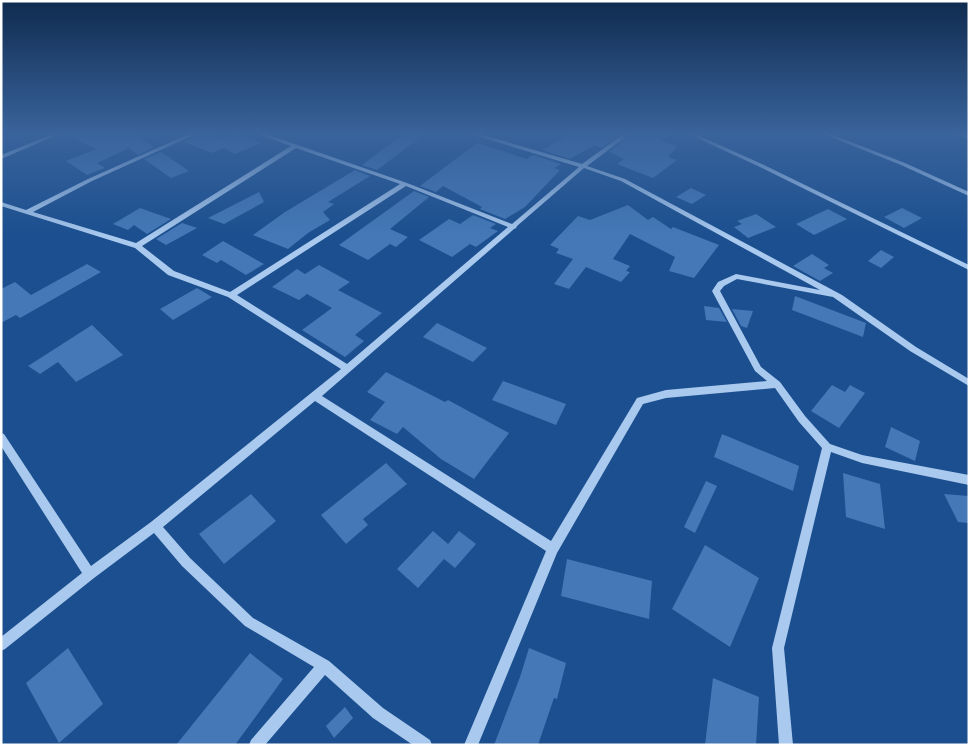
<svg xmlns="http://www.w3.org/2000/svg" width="970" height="746" font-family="'Asap Condensed',sans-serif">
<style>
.building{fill:#4478b7}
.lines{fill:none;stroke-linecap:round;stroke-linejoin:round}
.minor{fill:#a9c9ee;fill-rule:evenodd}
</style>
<rect width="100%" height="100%" fill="#1b4f8f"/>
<g class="building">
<path d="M 64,133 L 133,133 L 154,147 L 138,155 L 129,148 L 97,163 L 105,168 L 87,175 L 66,161 L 96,149 Z"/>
<path d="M 200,133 L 207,133 L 220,139 L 237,133 L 261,143 L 235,154 L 224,148 L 212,153 L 184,142 Z"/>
<path d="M 405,133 L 426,133 L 377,170 L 362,165 Z"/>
<path d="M 572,133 L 622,133 L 601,148 L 595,145 L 570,159 L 542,150 Z"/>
<path d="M 633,133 L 672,133 L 661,141 L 678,146 L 668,157 L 677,160 L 653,178 L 617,164 L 624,159 L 609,152 Z"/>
<path d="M 477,143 L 527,159 L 533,155 L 561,164 L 554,168 L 560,170 L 525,207 L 505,219 L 480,209 L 482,207 L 443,186 L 436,192 L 420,186 Z"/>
<path d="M 161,152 L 189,171 L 171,178 L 144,159 Z"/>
<path d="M 355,170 L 370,176 L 328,202 L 334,204 L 323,212 L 330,220 L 308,233 L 288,249 L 253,235 L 285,212 Z"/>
<path d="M 691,188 L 706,195 L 692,204 L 676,197 Z"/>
<path d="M 414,191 L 429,197 L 390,229 L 408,237 L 396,247 L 390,244 L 368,260 L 339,245 Z"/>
<path d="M 259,192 L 264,202 L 224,224 L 208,218 Z"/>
<path d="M 628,205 L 648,220 L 653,217 L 671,229 L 673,227 L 719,245 L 694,278 L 669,271 L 675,257 L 630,234 L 613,259 L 630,266 L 626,271 L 630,272 L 621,282 L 586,267 L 569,289 L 554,284 L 573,259 L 556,253 L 559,249 L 550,245 L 578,216 L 590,220 Z"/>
<path d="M 140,208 L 171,219 L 147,234 L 134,225 L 128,230 L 113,224 Z"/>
<path d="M 902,208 L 922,218 L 904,228 L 884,217 Z"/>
<path d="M 828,209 L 847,219 L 814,235 L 796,224 Z"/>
<path d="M 756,214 L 776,227 L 748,238 L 734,227 L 742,224 L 737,221 Z"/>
<path d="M 473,215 L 496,224 L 490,228 L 498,231 L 476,247 L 470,244 L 452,257 L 419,240 L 449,219 L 460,224 Z"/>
<path d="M 182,223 L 197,228 L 166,245 L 156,239 Z"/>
<path d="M 223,241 L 264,264 L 246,275 L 221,260 L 217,263 L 202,255 Z"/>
<path d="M 881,250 L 894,257 L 881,268 L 868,261 Z"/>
<path d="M 812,254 L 829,265 L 824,268 L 833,273 L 820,281 L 793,266 Z"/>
<path d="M 87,264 L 101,272 L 20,318 L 16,315 L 1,323 L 1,289 L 15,282 L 31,295 Z"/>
<path d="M 319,265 L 350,282 L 338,290 L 382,313 L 355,335 L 364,341 L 345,357 L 302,330 L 332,308 L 307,294 L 299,300 L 272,287 L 297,269 L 305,274 Z"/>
<path d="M 197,288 L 212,297 L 173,320 L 160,309 Z"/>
<path d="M 795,296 L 866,323 L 863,337 L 792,310 Z"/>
<path d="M 704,306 L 719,308 L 727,322 L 706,320 Z"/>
<path d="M 732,309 L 753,311 L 747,328 L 741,326 Z"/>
<path d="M 437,323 L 487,348 L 473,362 L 423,337 Z"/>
<path d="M 92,325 L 123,355 L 76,382 L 58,362 L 40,374 L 28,366 Z"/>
<path d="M 386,372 L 445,402 L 448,400 L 509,433 L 474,479 L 441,459 L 403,427 L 397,434 L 370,420 L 385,402 L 367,392 Z"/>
<path d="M 503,381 L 566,404 L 556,425 L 492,400 Z"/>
<path d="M 832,385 L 845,392 L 850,385 L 865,393 L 839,428 L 811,411 Z"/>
<path d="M 891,427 L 920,441 L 915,461 L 885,447 Z"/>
<path d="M 722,434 L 799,466 L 793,491 L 714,457 Z"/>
<path d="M 386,463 L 407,484 L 363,519 L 368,525 L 346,544 L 321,515 Z"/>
<path d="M 843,473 L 880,484 L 885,529 L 846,517 Z"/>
<path d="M 706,481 L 717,486 L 695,533 L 684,527 Z"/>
<path d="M 251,494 L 276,521 L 224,564 L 199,534 Z"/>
<path d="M 944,494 L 969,496 L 969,523 L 958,522 Z"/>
<path d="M 433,531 L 448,544 L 459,531 L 476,544 L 455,568 L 444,559 L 418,588 L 397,569 Z"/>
<path d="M 705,545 L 759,578 L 730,647 L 672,609 Z"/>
<path d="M 567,559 L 652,581 L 649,619 L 561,596 Z"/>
<path d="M 68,648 L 103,704 L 59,743 L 26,683 Z"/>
<path d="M 529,648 L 566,663 L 557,699 L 554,698 L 538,745 L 494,745 L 520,677 Z"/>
<path d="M 250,653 L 283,679 L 235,745 L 176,745 Z"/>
<path d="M 713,678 L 759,697 L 756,745 L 705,745 Z"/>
<path d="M 345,707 L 353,718 L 334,738 L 326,726 Z"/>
</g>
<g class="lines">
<g class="minor">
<path d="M 55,133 L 62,133 L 1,159 L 1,155 Z"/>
<path d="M 191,133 L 198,133 L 92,181 L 33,212 L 136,243 L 291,146 L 255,133 L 263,133 L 407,183 L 512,224 L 579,167 L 470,134 L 469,133 L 477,133 L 582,164 L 625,133 L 631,133 L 587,166 L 625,179 L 842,295 L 916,347 L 969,379 L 969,386 L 910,351 L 833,297 L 737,279 L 724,286 L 720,291 L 761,367 L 780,382 L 805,416 L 830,444 L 862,455 L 969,475 L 969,485 L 862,463 L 831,452 L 784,648 L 793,745 L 779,745 L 772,648 L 822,448 L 799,422 L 775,388 L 666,398 L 643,404 L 557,553 L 478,745 L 464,745 L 546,551 L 315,401 L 163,527 L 190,558 L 253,618 L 329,661 L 383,708 L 430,740 L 432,745 L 413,745 L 373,718 L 325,675 L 265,745 L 249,745 L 251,740 L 314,667 L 245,626 L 182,566 L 154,533 L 94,578 L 5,649 L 1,651 L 1,637 L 82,573 L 1,446 L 1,433 L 4,434 L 91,566 L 151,522 L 341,369 L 228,297 L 168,275 L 135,248 L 1,206 L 1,202 L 26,210 L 88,179 ZM 296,148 L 400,184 L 230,292 L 174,271 L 142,246 ZM 584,168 L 621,181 L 820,290 L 736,274 L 718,282 L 712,291 L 755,371 L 767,381 L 666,390 L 637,398 L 551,541 L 322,396 L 514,229 L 516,228 L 517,226 ZM 406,186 L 508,227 L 347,364 L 237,295 Z"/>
<path d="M 686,133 L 693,133 L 762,164 L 969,265 L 969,270 L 758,166 Z"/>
<path d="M 821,133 L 828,133 L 905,163 L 969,192 L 969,196 L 901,165 Z"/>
<path d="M 954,133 L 962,133 L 969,135 L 969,139 Z"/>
</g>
</g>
<linearGradient id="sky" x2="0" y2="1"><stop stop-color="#0f2b4f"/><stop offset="0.56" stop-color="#39639b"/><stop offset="1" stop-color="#39639b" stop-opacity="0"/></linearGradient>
<rect width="970" height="237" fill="url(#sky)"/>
<rect width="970" height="746" fill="none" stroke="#ffffff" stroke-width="5"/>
</svg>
